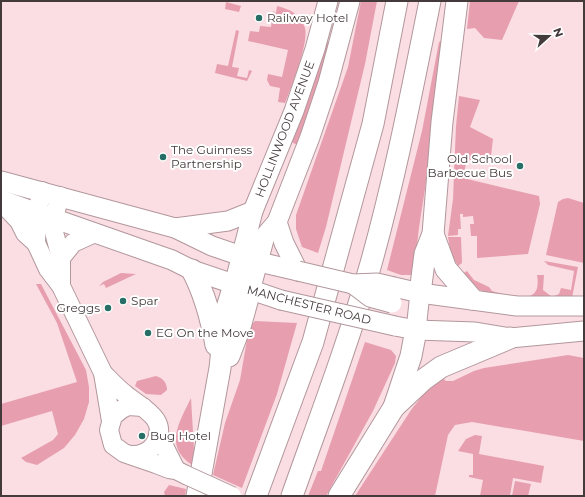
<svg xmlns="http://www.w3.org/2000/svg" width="585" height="497" font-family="Montserrat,sans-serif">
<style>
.green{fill:#e79faf}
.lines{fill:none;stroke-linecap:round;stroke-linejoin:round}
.primary-casing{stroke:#b2979c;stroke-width:20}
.trunk-casing{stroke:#b2979c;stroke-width:21}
.motorway-casing{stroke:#b2979c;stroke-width:23}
.primary{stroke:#fff;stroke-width:18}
.trunk{stroke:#fff;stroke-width:19}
.motorway{stroke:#fff;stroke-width:21}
.primary-bridge-casing{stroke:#b2979c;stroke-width:20;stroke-linecap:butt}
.trunk-bridge-casing{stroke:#b2979c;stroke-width:21;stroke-linecap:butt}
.primary-bridge{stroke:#fff;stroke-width:18}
.trunk-bridge{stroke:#fff;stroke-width:19}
.poi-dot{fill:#266e66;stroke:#fff;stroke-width:1.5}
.labels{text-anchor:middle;stroke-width:4;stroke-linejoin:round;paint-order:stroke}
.poi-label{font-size:12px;fill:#44393b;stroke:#fff;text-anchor:start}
.street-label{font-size:12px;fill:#44393b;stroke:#fff}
</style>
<rect width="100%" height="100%" fill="#fadee3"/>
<g class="green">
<path d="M 361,1 L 377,1 L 365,64 L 326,227 L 318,253 L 302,247 L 296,229 L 296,215 L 348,67 Z"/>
<path d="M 470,1 L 519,1 L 502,40 L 484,38 L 475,28 L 467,29 Z"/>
<path d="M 226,2 L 241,6 L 239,12 L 225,9 Z"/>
<path d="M 277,6 C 290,9 301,15 305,28 C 309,43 291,88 285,103 L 278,102 L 280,88 L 270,86 L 267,80 L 268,74 L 282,77 L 288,50 L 248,41 L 250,31 L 259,32 L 260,26 L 271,27 L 273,11 L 276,13 Z"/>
<path d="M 236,30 L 239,31 L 232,67 L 239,68 L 237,76 L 247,78 L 249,70 L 252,71 L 247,81 L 215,73 L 217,64 L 228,66 Z"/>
<path d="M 444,39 C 437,100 430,160 420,221 C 417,239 417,257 412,275 L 401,275 L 387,270 L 422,131 L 439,42 Z"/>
<path d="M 324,41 L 332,44 L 302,134 L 297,145 L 290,141 Z"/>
<path d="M 459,96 L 480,100 L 470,127 L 493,139 L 490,164 L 467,159 L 463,178 L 539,196 L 540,204 L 528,254 L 477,258 L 477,236 L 471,236 L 470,224 L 474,224 L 473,216 L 463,217 L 463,214 L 460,214 L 461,229 L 458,229 L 458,235 L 448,236 L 453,199 L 456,126 Z"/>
<path d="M 568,198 L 584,203 L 584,263 L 546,255 L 558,202 L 563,199 Z"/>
<path d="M 448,237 L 461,237 L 462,263 L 458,266 L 451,254 Z"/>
<path d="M 544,261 L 578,267 L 572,298 L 562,300 L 490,295 L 472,286 L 460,275 L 467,271 L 474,280 L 489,287 L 492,291 C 511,296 543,308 537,275 L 544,275 L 543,290 L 552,297 L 559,294 L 561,288 L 571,290 L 574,271 L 548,265 Z"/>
<path d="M 121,273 L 136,274 L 106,288 L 104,284 L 99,286 L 103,282 Z"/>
<path d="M 36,284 L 41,284 L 86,370 L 89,387 L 89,402 L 84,419 L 75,435 L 64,448 L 37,465 L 26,462 L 21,458 L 53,440 L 58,434 L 52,411 L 1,426 L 1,404 L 77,382 L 57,323 Z"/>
<path d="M 255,321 L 297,323 L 277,394 L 242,488 L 213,475 L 225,423 L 240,380 L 249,328 Z"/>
<path d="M 365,342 L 391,350 L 396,356 L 395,363 L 373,411 L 326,496 L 308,496 L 318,471 L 321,471 Z"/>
<path d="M 568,355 L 584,358 L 584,441 L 472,422 L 455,425 L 448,435 L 435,496 L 355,496 L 411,410 L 422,396 L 421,393 L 441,377 L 446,381 L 453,381 L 474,371 L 484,368 Z"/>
<path d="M 156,376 C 163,378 167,383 167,390 L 161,395 L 146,394 L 135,386 L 137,381 Z"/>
<path d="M 191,398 L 194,449 L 192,465 C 163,446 180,421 191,398 Z"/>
<path d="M 475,435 L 482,436 L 479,454 L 544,466 L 541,483 L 513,478 L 510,496 L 480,496 L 483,480 L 469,477 L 469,475 L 473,475 L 473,454 L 458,451 L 466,439 Z"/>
<path d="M 515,481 L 531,484 L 528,496 L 512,496 Z"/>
<path d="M 169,485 L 186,489 L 185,496 L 165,496 L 164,492 Z"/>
</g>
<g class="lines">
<g class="primary-casing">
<g id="primary">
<path d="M 42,191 L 37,212 L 36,243 L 48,269 L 61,286 L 103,373 L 111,421"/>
<path d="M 60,196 L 54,217 L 54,232 L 61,258 L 61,286"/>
<path d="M 1,202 L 19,221 L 25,233 L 36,243"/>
<path d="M 61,258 L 73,243 L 95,233"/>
<path d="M 103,373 C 110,380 117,388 125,394 C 140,407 170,419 155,443 C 150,452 141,455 132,455"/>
<path d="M 143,407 L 128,406 L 122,409 L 113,416 L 109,430 L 113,445 L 124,453 L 156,464 L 169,469 L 176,470 L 186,475"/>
<path d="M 158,434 L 176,470"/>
</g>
</g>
<g class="trunk-casing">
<g id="trunk">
<path d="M 1,181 L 175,228 L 212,246 L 259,262 L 298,271"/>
<path d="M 1,200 L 172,260 L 192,270 L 281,300"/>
<path d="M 277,222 L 284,243 L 298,271"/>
<path d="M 175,228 L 228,221 L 253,211"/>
<path d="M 234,285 L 253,211 L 294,111 L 315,49 L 328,1"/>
<path d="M 394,287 L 420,293 L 517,306 L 584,306"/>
<path d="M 250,291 L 265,236 L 277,222 L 310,137 L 328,83 L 350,1"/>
<path d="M 395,326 L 416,330 L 475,332 L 510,338 L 584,331"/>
<path d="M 416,330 L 420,293"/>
</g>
</g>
<g class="motorway-casing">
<g id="motorway">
<path d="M 433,234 L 446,269 L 472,299"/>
<path d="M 192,270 C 205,294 211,318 216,345"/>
<path d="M 420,293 L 425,254 L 433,234 L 442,122 L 457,1"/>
<path d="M 229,356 L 240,327 L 250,291"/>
<path d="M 394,407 L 423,380 L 441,367 L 510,338"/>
<path d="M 197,496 L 220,368 L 226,311 L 234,285"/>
<path d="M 256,496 L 313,342 L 373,124 L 397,1"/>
<path d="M 292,496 C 319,420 348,344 370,267 C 395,179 412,90 430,1"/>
<path d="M 339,496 L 394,407 L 411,356 L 416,330"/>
</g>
</g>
<use href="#primary" class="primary"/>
<use href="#trunk" class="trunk"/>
<use href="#motorway" class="motorway"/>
<g class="primary-bridge-casing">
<path id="primary-bridge" d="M 186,475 L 232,496"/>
</g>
<g class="trunk-bridge-casing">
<g id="trunk-bridge">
<path d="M 298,271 L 353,284 L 377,283 L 394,287"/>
<path d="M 353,284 L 370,297 L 392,303"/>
<path d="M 281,300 L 395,326"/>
</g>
</g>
<use href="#primary-bridge" class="primary-bridge"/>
<use href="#trunk-bridge" class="trunk-bridge"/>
</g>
<g class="poi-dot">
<circle cx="259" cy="18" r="4"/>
<circle cx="163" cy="157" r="4"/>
<circle cx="520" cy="166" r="4"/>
<circle cx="123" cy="301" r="4"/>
<circle cx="108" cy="308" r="4"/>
<circle cx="148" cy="333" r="4"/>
<circle cx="142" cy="436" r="4"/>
</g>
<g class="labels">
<g class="poi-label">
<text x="267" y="22">Railway Hotel</text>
<text x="171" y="154">The Guinness<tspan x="171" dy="14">Partnership</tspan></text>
<text x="512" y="163" text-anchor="end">Old School<tspan x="512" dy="14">Barbecue Bus</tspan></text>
<text x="131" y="305">Spar</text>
<text x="100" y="312" text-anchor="end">Greggs</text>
<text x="156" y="337">EG On the Move</text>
<text x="150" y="440">Bug Hotel</text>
</g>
<g class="street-label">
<text transform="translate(285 129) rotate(-69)" y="4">HOLLINWOOD AVENUE</text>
<text transform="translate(309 305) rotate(14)" y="4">MANCHESTER ROAD</text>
</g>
</g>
<rect width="585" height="497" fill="none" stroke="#44393b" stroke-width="4"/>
<g transform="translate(549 36) rotate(69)" stroke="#ffffff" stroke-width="3" paint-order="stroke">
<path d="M0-3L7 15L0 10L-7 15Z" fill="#44393b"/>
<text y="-6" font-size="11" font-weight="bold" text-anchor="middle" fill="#44393b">N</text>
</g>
</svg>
